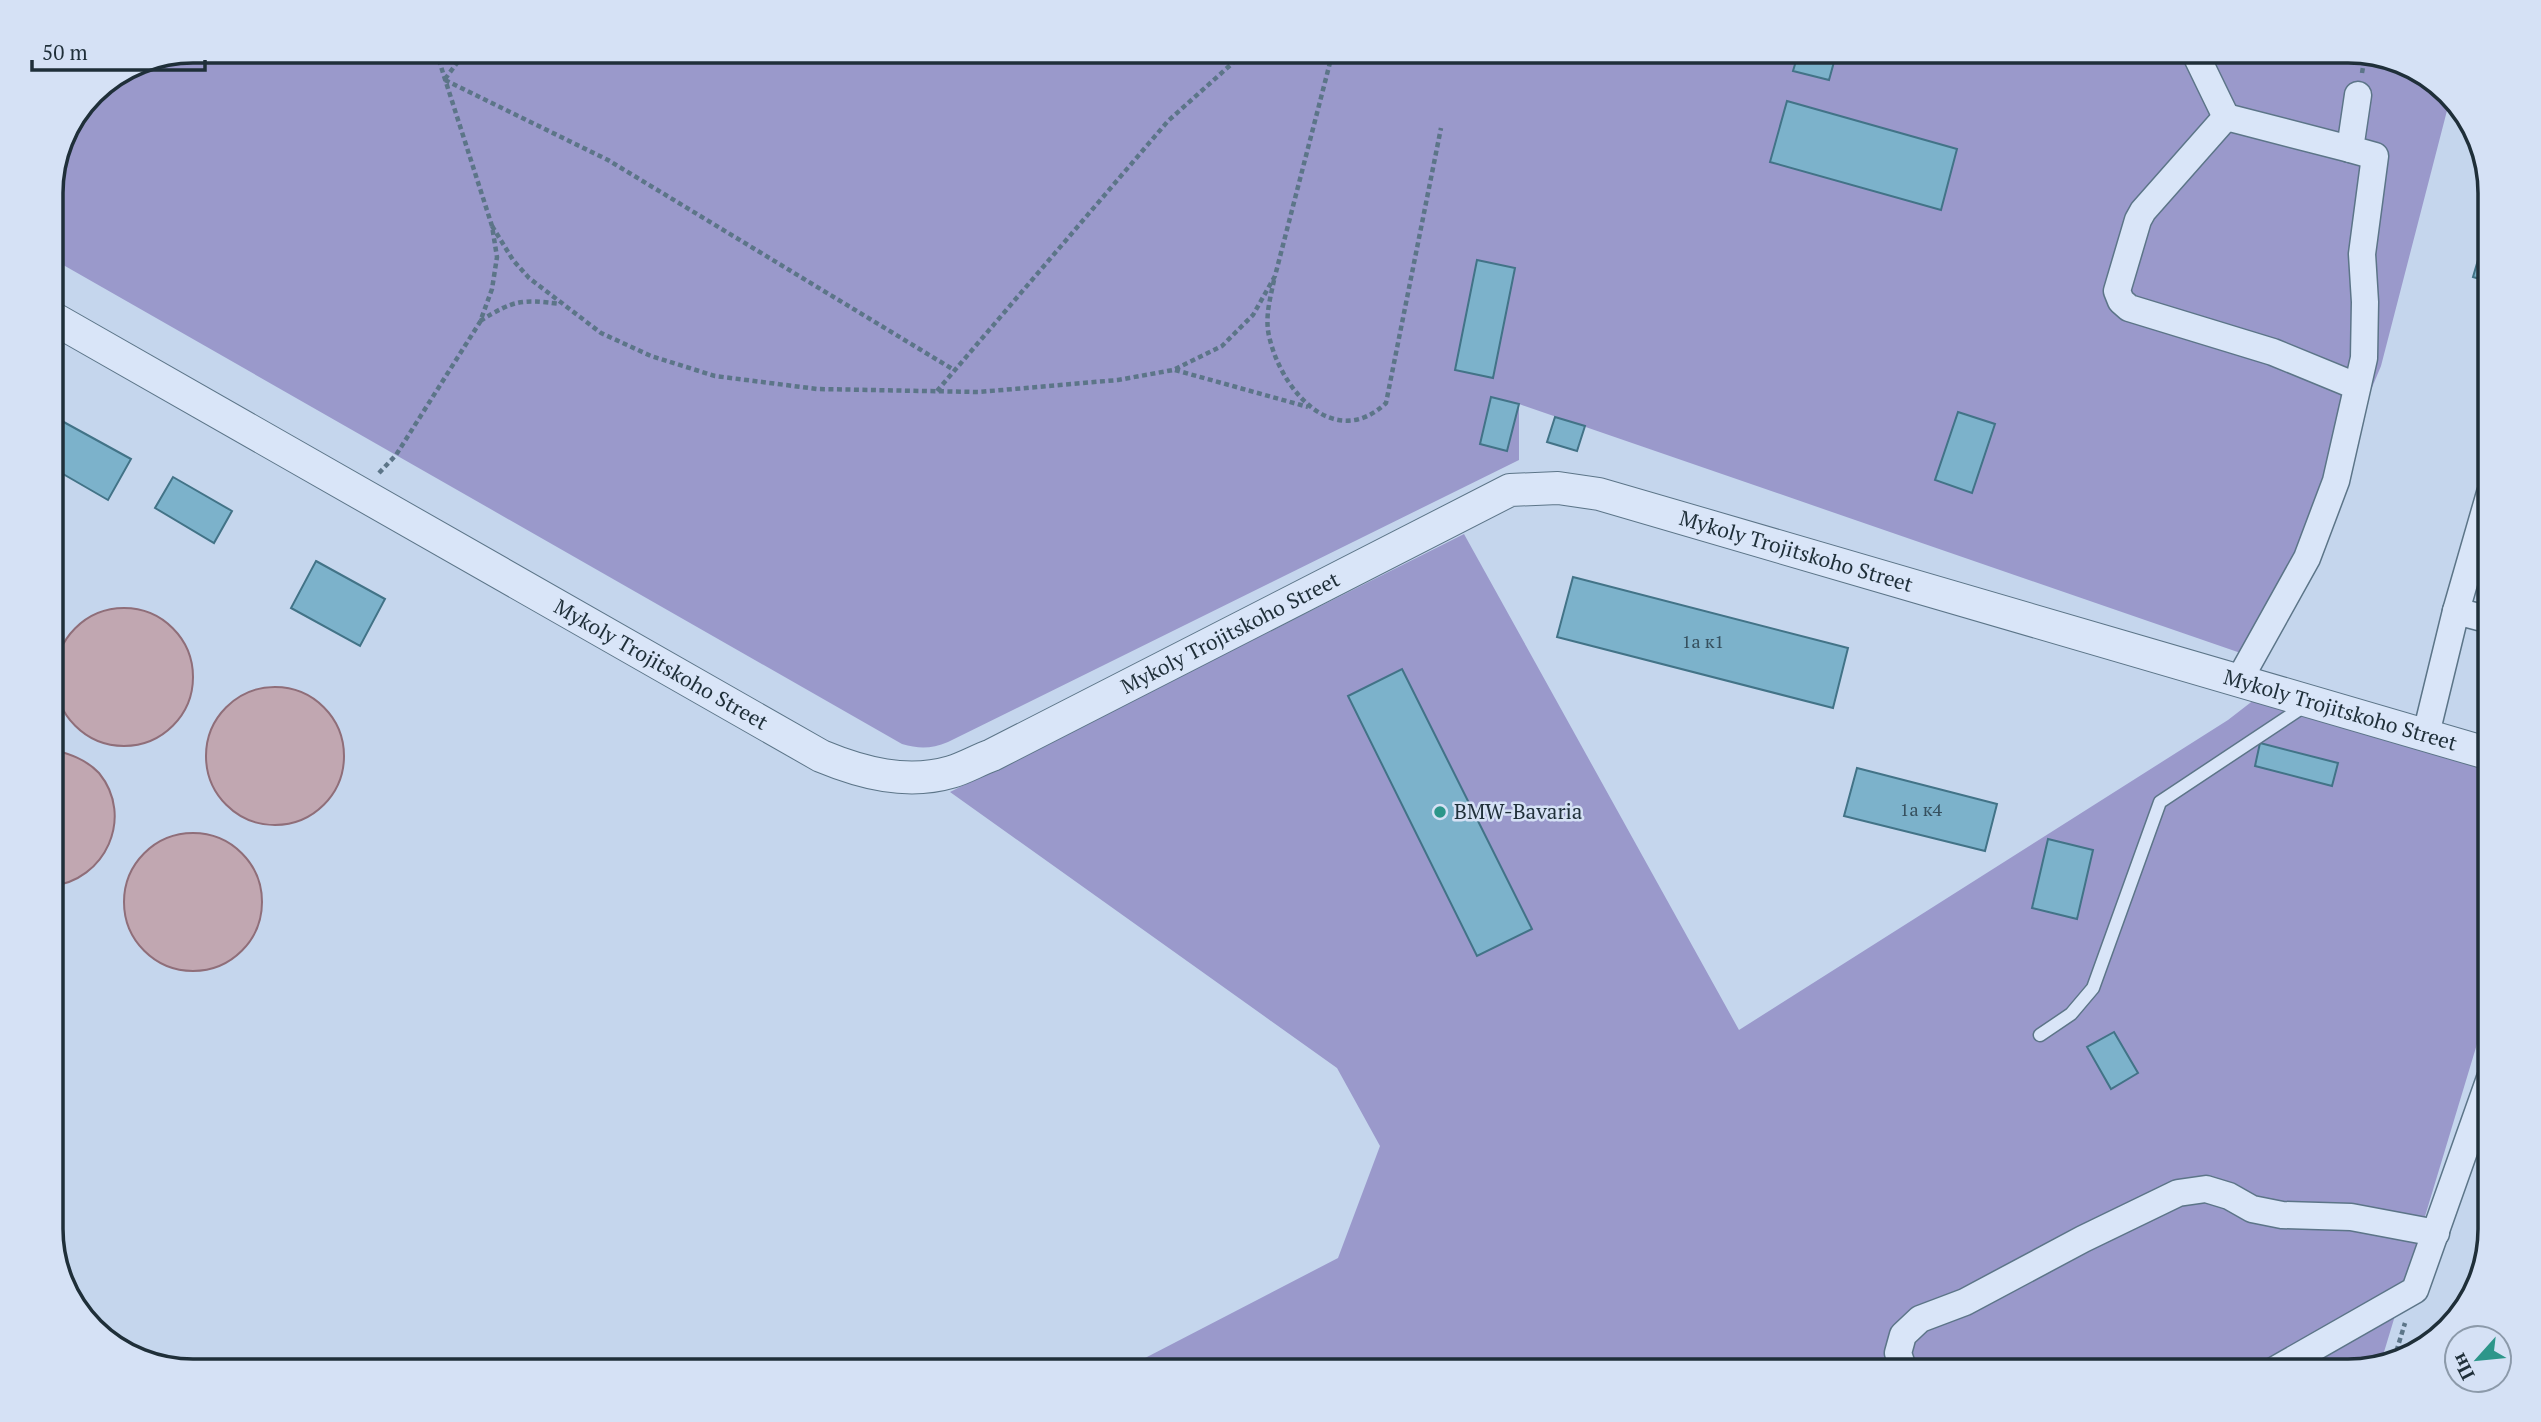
<svg xmlns="http://www.w3.org/2000/svg" width="2541" height="1422" font-family="'PT Serif',serif">
<style>
.green{fill:#9a99cb}
.water{fill:#c1a7b1;stroke:#8f6e79;stroke-width:2}
.building{fill:#7cb2cb;stroke:#427387;stroke-width:2}
.lines{fill:none;stroke-linecap:round;stroke-linejoin:round}
.service-casing{stroke:#5c7588;stroke-width:15}
.minor-casing{stroke:#5c7588;stroke-width:29}
.tertiary-casing{stroke:#5c7588;stroke-width:34}
.path{stroke:#5c7588;stroke-width:4.5;stroke-dasharray:5 3.5;stroke-linecap:butt}
.service{stroke:#d9e5f8;stroke-width:12}
.minor{stroke:#d9e5f8;stroke-width:26}
.tertiary{stroke:#d9e5f8;stroke-width:32}
.poi-dot{fill:#2d968a;stroke:#d5e1f5;stroke-width:2.5}
.labels{text-anchor:middle;stroke-width:5;stroke-linejoin:round;paint-order:stroke}
.number-label{font-size:18px;fill:#36505e}
.street-label{font-size:21px;fill:#1f2f39;stroke:#d5e1f5}
.poi-label{font-size:21px;fill:#1f2f39;stroke:#d5e1f5;text-anchor:start}
.rim{fill:none;stroke:#1f2f39;stroke-width:3.5}
</style>
<rect width="100%" height="100%" fill="#c5d6ed"/>
<g class="green">
<path d="M 193,51 L 2348,51 L 2419,70 L 2450,99 L 2381,366 L 2258,659 L 1519,404 L 1519,460 L 948,742 C 931,749 919,749 902,744 L 51,258 L 51,184 L 62,138 L 93,92 L 139,61 Z"/>
<path d="M 1464,534 L 1739,1030 L 2228,720 L 2259,696 L 2490,757 L 2490,1001 L 2381,1362 L 2349,1371 L 1120,1371 L 1338,1258 L 1380,1146 L 1337,1068 L 950,792 Z"/>
</g>
<g class="water">
<circle cx="124" cy="677" r="69"/>
<circle cx="275" cy="756" r="69"/>
<path d="M 52,749 C 69,754 86,759 99,773 C 135,817 105,881 51,886 Z"/>
<circle cx="193" cy="902" r="69"/>
</g>
<g class="building">
<path d="M 1799,51 L 1837,51 L 1829,80 L 1793,71 Z"/>
<path d="M 1787,101 L 1957,149 L 1941,210 L 1770,162 Z"/>
<path d="M 2483,243 L 2490,245 L 2490,282 L 2473,277 Z"/>
<path d="M 1477,260 L 1515,268 L 1493,378 L 1455,370 Z"/>
<path d="M 1491,397 L 1519,404 L 1507,451 L 1480,444 Z"/>
<path d="M 1958,412 L 1995,424 L 1972,493 L 1935,480 Z"/>
<path d="M 51,415 L 131,459 L 108,500 L 51,467 Z"/>
<path d="M 1555,417 L 1585,426 L 1577,451 L 1547,442 Z"/>
<path d="M 173,477 L 232,511 L 214,543 L 155,508 Z"/>
<path d="M 316,561 L 385,599 L 360,646 L 291,608 Z"/>
<path d="M 2486,569 L 2490,570 L 2490,595 L 2480,593 Z"/>
<path d="M 1573,577 L 1848,648 L 1833,708 L 1557,637 Z"/>
<path d="M 1402,669 L 1532,929 L 1477,956 L 1348,696 Z"/>
<path d="M 2260,743 L 2338,763 L 2332,786 L 2255,766 Z"/>
<path d="M 1857,768 L 1997,804 L 1985,851 L 1844,816 Z"/>
<path d="M 2048,839 L 2093,850 L 2077,919 L 2032,908 Z"/>
<path d="M 2114,1032 L 2138,1073 L 2111,1089 L 2087,1047 Z"/>
</g>
<g class="lines">
<g class="service-casing">
<path id="service" d="M 2040,1035 L 2071,1014 L 2093,988 L 2160,802 L 2306,705"/>
</g>
<g class="minor-casing">
<g id="minor">
<path d="M 2194,51 L 2226,117"/>
<path d="M 2350,149 L 2226,117 L 2143,211 L 2138,220 L 2117,291 L 2121,301 L 2129,308 L 2273,352 L 2356,386"/>
<path d="M 2456,611 L 2490,620"/>
<path d="M 2238,682 L 2307,558 L 2336,481 L 2364,358 L 2365,302 L 2362,254 L 2375,156 L 2350,149 L 2358,95"/>
<path d="M 2426,734 L 2456,611 L 2490,493"/>
<path d="M 1904,1371 L 1898,1353 L 1903,1335 L 1920,1319 L 1965,1302 L 2083,1239 L 2178,1193 L 2206,1189 L 2229,1196 L 2252,1209 L 2282,1215 L 2351,1217 L 2436,1233"/>
<path d="M 2273,1371 L 2415,1290 L 2490,1078"/>
</g>
</g>
<g class="tertiary-casing">
<g id="tertiary">
<path id="s1" d="M 51,317 L 821,756 C 862,773 907,785 951,772 C 965,768 978,760 992,755 L 1510,490 L 1558,488 L 1599,494 L 2490,754"/>
</g>
</g>
<g class="path">
<path d="M 2362,73 L 2365,55"/>
<path d="M 445,79 L 466,51"/>
<path d="M 445,80 L 608,160 L 954,370"/>
<path d="M 492,226 L 513,260 L 529,278 L 601,333 L 651,356 L 715,376 L 817,389 L 979,392 L 1118,380 L 1173,370 L 1222,346 L 1253,315 L 1275,276 L 1333,51"/>
<path d="M 1274,280 C 1270,300 1264,319 1270,340 C 1283,392 1335,451 1386,403 L 1441,128"/>
<path d="M 480,321 C 514,300 521,299 560,304"/>
<path d="M 1175,370 L 1308,407"/>
<path d="M 937,391 L 1168,121 L 1246,51"/>
<path d="M 379,473 L 396,455 L 480,322 L 492,289 L 497,257 L 492,226 L 436,51"/>
<path d="M 2394,1359 L 2405,1323"/>
</g>
<use href="#service" class="service"/>
<use href="#minor" class="minor"/>
<use href="#tertiary" class="tertiary"/>
</g>
<circle class="poi-dot" cx="1440" cy="812" r="7"/>
<g class="labels">
<g class="number-label">
<text x="1703" y="648">1а к1</text>
<text x="1921" y="816">1а к4</text>
</g>
<g class="street-label">
<text dy="7" stroke="none"><textPath href="#s1" startOffset="1941">Mykoly Trojitskoho Street</textPath></text>
<text dy="7" stroke="none"><textPath href="#s1" startOffset="1332">Mykoly Trojitskoho Street</textPath></text>
<text dy="7" stroke="none"><textPath href="#s1" startOffset="702">Mykoly Trojitskoho Street</textPath></text>
<text dy="7" stroke="none"><textPath href="#s1" startOffset="2508">Mykoly Trojitskoho Street</textPath></text>
</g>
<g class="poi-label">
<text x="1454" y="819">BMW-Bavaria</text>
</g>
</g>
<path d="M0 0H2541V1422H0ZM193 63H2348A130 130 0 0 1 2478 193V1229A130 130 0 0 1 2348 1359H193A130 130 0 0 1 63 1229V193A130 130 0 0 1 193 63Z" fill="#d5e1f5" fill-rule="evenodd"/>
<path class="rim" d="M193 63H2348A130 130 0 0 1 2478 193V1229A130 130 0 0 1 2348 1359H193A130 130 0 0 1 63 1229V193A130 130 0 0 1 193 63Z"/>
<g transform="translate(2478 1359) rotate(243)"><circle r="33" fill="#d5e1f5" stroke="#8c9aaa" stroke-width="2"/>
<path d="M0-5L12 26L0 18L-12 26Z" fill="#2d968a"/>
<text y="-10" font-size="19" font-weight="bold" text-anchor="middle" fill="#1f2f39">Пн</text>
</g>
<path d="M32 60v10h173v-10" fill="none" stroke="#1f2f39" stroke-width="3.5"/>
<text x="42" y="60" font-size="21" fill="#1f2f39" stroke="#d5e1f5" stroke-width="5" paint-order="stroke">50 m</text>
</svg>
